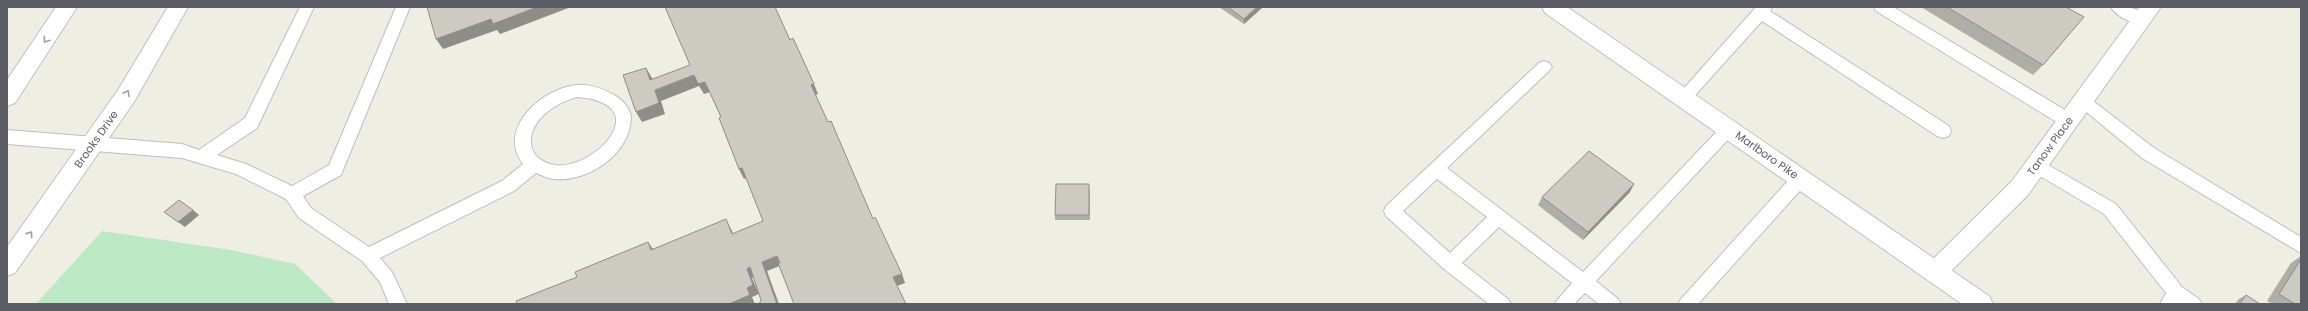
<svg xmlns="http://www.w3.org/2000/svg" width="2308" height="311" font-family="Poppins,sans-serif">
<style>
.green{fill:#bce9c4}
.lines{fill:none;stroke-linecap:round;stroke-linejoin:round}
.lane-casing{stroke:#bcbec5;stroke-width:2}
.street-casing{stroke:#bcbec5;stroke-width:2}
.secondary-casing{stroke:#bdbfc7;stroke-width:2}
.lane{fill:#fff;fill-rule:evenodd}
.street{fill:#fff;fill-rule:evenodd}
.secondary{fill:#fff;fill-rule:evenodd}
.wall{fill:#afaea6}
.shaded-wall{fill:#8f8d87}
.building{fill:#cccac1;stroke:#8f8d87}
.oneway{stroke:#9c9ea2}
.labels{text-anchor:middle;stroke-width:3;stroke-linejoin:round;paint-order:stroke}
.street-label{font-size:11px;fill:#5a5d64;stroke:#fff}
</style>
<rect width="100%" height="100%" fill="#efeee2"/>
<path class="green" d="M 102,231 L 231,250 L 295,264 L 337,304 L 36,304 Z"/>
<g class="lines">
<g class="lane-casing">
<g id="lane">
<path d="M 300,7 L 314,7 L 257,128 L 217,155 L 246,164 L 292,186 L 329,165 L 396,7 L 410,7 L 341,175 L 303,196 L 311,208 L 369,247 L 502,181 L 523,164 C 496,129 542,88 577,85 C 589,84 604,89 614,95 C 622,99 631,109 631,118 C 630,154 588,183 553,179 C 547,178 542,175 536,173 L 514,191 L 380,258 L 392,272 L 407,304 L 389,304 L 380,282 L 362,261 L 299,218 L 286,199 L 236,174 L 182,158 L 7,144 L 7,130 L 182,144 L 199,150 L 245,118 ZM 577,97 C 584,98 592,98 598,101 C 647,118 585,175 550,164 C 522,155 528,127 547,112 C 556,105 566,100 577,97 Z"/>
<path d="M 1756,7 L 1772,7 L 1770,11 L 1949,126 L 1951,131 L 1949,136 L 1943,138 L 1937,136 L 1762,21 L 1689,102 L 1684,104 L 1679,102 L 1676,98 L 1679,94 Z"/>
<path d="M 1874,7 L 1893,7 L 2075,116 L 2077,121 L 2075,126 L 2069,127 L 2063,126 L 1876,11 Z"/>
<path d="M 2111,7 C 2124,7 2142,6 2149,20 L 2147,24 C 2137,27 2115,16 2111,7 Z"/>
<path d="M 1544,61 L 1549,63 L 1552,67 L 1549,71 L 1447,168 L 1583,272 L 1723,125 L 1729,123 L 1735,125 L 1737,130 L 1596,281 L 1618,299 L 1621,304 L 1599,304 L 1585,293 L 1574,304 L 1554,304 L 1572,283 L 1499,227 L 1462,263 L 1508,299 L 1511,304 L 1489,304 L 1444,269 L 1386,216 L 1384,211 L 1386,206 L 1539,63 ZM 1437,179 L 1487,217 L 1450,253 L 1403,211 Z"/>
<path d="M 2083,95 L 2088,97 L 2154,148 L 2301,237 L 2301,253 L 2142,158 L 2078,105 L 2075,101 L 2078,97 Z"/>
<path d="M 2036,158 L 2116,204 L 2182,287 L 2199,299 L 2202,304 L 2160,304 L 2166,293 L 2104,214 L 2030,170 L 2028,165 L 2030,160 Z"/>
<path d="M 1800,172 L 1806,174 L 1808,179 L 1806,184 L 1698,304 L 1678,304 L 1681,299 L 1794,174 Z"/>
</g>
</g>
<g class="street-casing">
<path id="street" d="M 2140,7 L 2161,7 L 2028,195 L 1943,279 L 1935,282 L 1927,279 L 1923,272 L 1927,265 L 2012,181 Z"/>
</g>
<g class="secondary-casing">
<g id="secondary">
<path d="M 56,7 L 77,7 L 15,103 L 7,106 L 7,80 Z"/>
<path d="M 168,7 L 188,7 L 134,102 L 15,273 L 7,276 L 7,247 L 118,90 Z"/>
<path d="M 1542,7 L 1567,7 L 1989,296 L 1993,304 L 1962,304 L 1545,13 Z"/>
</g>
</g>
<use href="#lane" class="lane"/>
<use href="#street" class="street"/>
<use href="#secondary" class="secondary"/>
</g>
<g class="wall">
<path d="M 1219,7 L 1263,7 L 1244,24 Z"/>
<path d="M 1921,7 L 2066,7 L 2043,65 L 2033,75 Z"/>
<path d="M 1090,189 L 1090,220 L 1055,220 L 1055,215 Z"/>
<path d="M 1630,192 L 1583,240 L 1538,205 L 1542,197 Z"/>
<path d="M 2301,256 L 2301,304 L 2272,304 L 2267,301 L 2291,263 Z"/>
<path d="M 2246,295 L 2260,304 L 2235,304 L 2239,299 Z"/>
</g>
<g class="shaded-wall">
<path d="M 537,7 L 571,7 L 500,34 L 497,30 L 443,49 L 436,39 L 491,19 Z"/>
<path d="M 1257,7 L 1263,7 L 1244,24 L 1244,19 Z"/>
<path d="M 646,68 L 652,78 L 656,90 L 694,75 L 705,82 L 710,92 L 704,94 L 699,86 L 661,101 L 665,114 L 642,122 L 636,112 Z"/>
<path d="M 814,84 L 818,94 L 815,95 L 811,85 Z"/>
<path d="M 742,168 L 747,178 L 744,179 L 739,169 Z"/>
<path d="M 1634,184 L 1630,192 L 1583,240 L 1588,232 Z"/>
<path d="M 193,210 L 199,215 L 185,227 L 178,222 Z"/>
<path d="M 726,219 L 731,229 L 737,243 L 732,234 Z"/>
<path d="M 648,242 L 655,252 L 651,250 Z"/>
<path d="M 777,256 L 782,265 L 767,271 L 779,304 L 777,304 L 762,262 Z"/>
<path d="M 750,267 L 755,276 L 752,278 L 759,294 L 752,297 L 755,304 L 729,304 L 747,288 L 747,269 Z"/>
<path d="M 902,274 L 905,283 L 897,286 L 893,277 Z"/>
</g>
<g class="building">
<path d="M 427,7 L 537,7 L 493,24 L 491,19 L 436,39 Z"/>
<path d="M 665,7 L 775,7 L 790,40 L 793,38 L 814,84 L 811,85 L 828,122 L 831,121 L 873,219 L 875,217 L 902,274 L 893,277 L 906,304 L 794,304 L 778,263 L 780,263 L 777,256 L 762,262 L 777,304 L 759,304 L 761,300 L 750,267 L 747,269 L 753,285 L 747,288 L 750,295 L 729,304 L 517,304 L 516,301 L 577,277 L 575,272 L 648,242 L 651,250 L 726,219 L 732,234 L 763,221 L 742,168 L 739,169 L 719,118 L 721,117 L 705,82 L 698,84 L 694,75 L 655,90 L 659,103 L 636,112 L 623,75 L 646,68 L 650,80 L 690,65 Z"/>
<path d="M 1228,7 L 1257,7 L 1244,19 Z"/>
<path d="M 1947,7 L 2066,7 L 2084,17 L 2043,65 Z"/>
<path d="M 1589,151 L 1634,184 L 1588,232 L 1542,197 Z"/>
<path d="M 1056,184 L 1089,184 L 1089,215 L 1055,215 Z"/>
<path d="M 179,200 L 193,210 L 178,222 L 164,212 Z"/>
<path d="M 2301,259 L 2301,304 L 2295,304 L 2279,294 Z"/>
<path d="M 2246,295 L 2260,304 L 2240,304 Z"/>
</g>
<defs><path id="oneway-chevron" d="M-2-3.5L2.5 0L-2 3.5" fill="none" stroke-width="1.6" stroke-linecap="round" stroke-linejoin="round"/></defs>
<g class="oneway">
<use href="#oneway-chevron" transform="translate(46 40) rotate(124)"/>
<use href="#oneway-chevron" transform="translate(127 93) rotate(-59)"/>
<use href="#oneway-chevron" transform="translate(30 234) rotate(-55)"/>
</g>
<g class="labels">
<g class="street-label">
<text transform="translate(96 139) rotate(-55)" y="4">Brooks Drive</text>
<text transform="translate(2050 146) rotate(-54)" y="4">Tanow Place</text>
<text transform="translate(1767 155) rotate(35)" y="4">Marlboro Pike</text>
</g>
</g>
<rect width="2308" height="311" fill="none" stroke="#5a5d64" stroke-width="16"/>
</svg>
